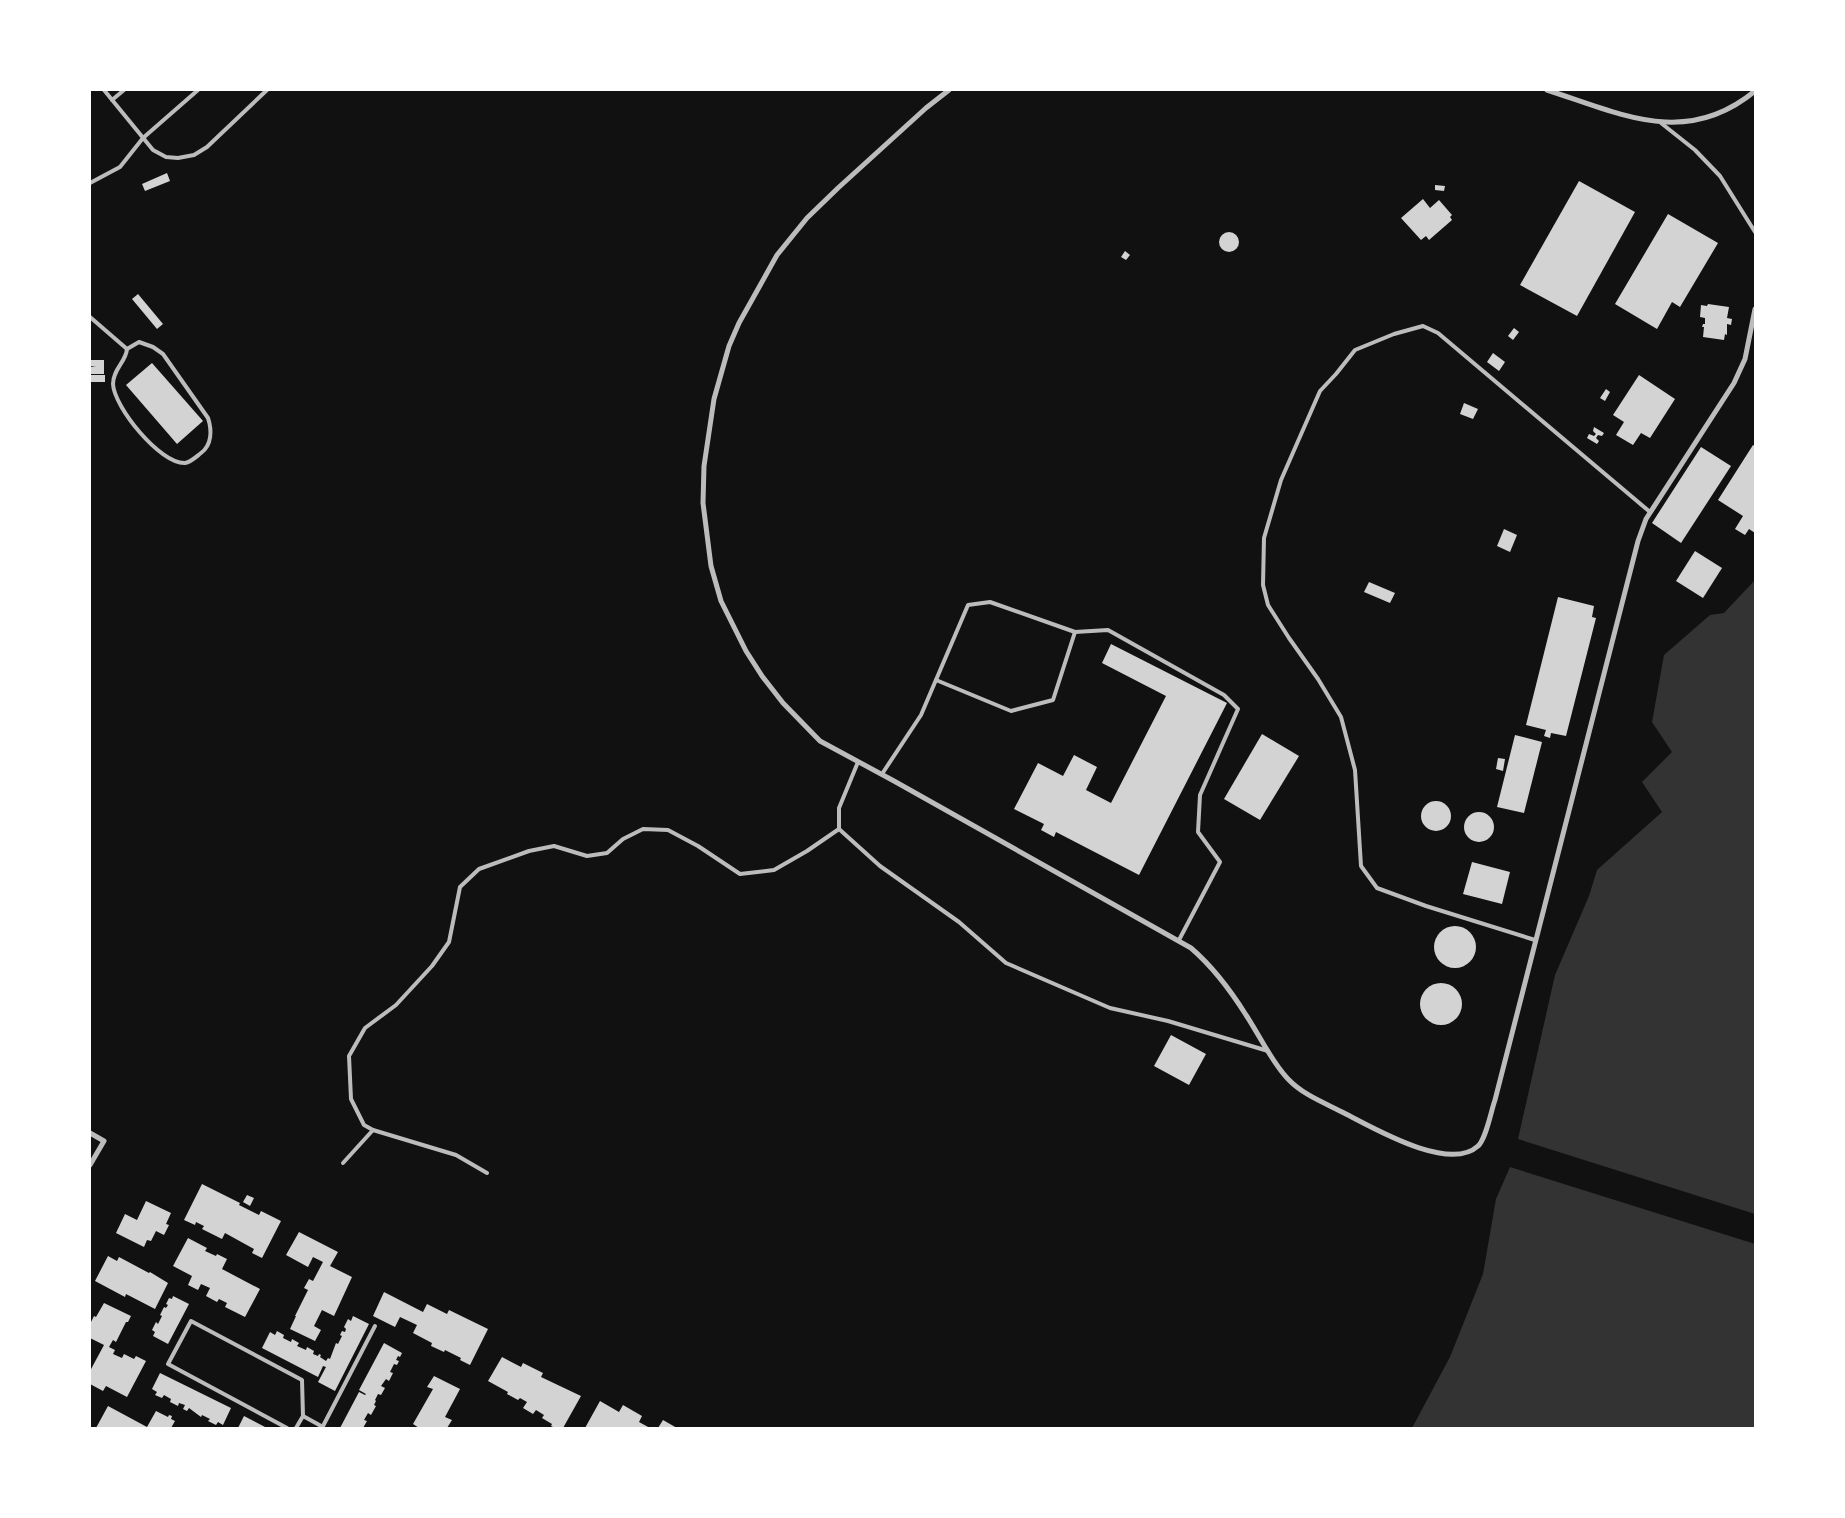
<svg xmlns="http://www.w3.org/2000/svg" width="1845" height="1518" font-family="'IBM Plex Sans',sans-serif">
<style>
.water{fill:#333}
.building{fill:#d3d3d3}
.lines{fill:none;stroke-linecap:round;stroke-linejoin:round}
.service{stroke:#bcbcbc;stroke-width:4}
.minor{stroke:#bcbcbc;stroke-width:5}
</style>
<rect width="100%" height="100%" fill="#111"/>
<g class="water">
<path d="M 1755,580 L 1755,1214 L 1518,1139 L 1555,975 L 1589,896 L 1597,870 L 1662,812 L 1642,782 L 1672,752 L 1652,722 L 1664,655 L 1710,615 L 1724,613 Z"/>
<path d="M 1510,1167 L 1755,1244 L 1755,1428 L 1412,1428 L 1450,1357 L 1483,1274 L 1496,1199 Z"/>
</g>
<g class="building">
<path d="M 167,173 L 170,181 L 145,191 L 142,184 Z"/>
<path d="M 1579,181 L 1635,212 L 1577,316 L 1520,285 Z"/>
<path d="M 1435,185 L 1445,186 L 1444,191 L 1435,190 Z"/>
<path d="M 1423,199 L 1430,208 L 1439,200 L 1452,215 L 1450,217 L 1452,220 L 1429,240 L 1426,236 L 1421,240 L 1401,218 Z"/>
<path d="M 1668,214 L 1718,243 L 1680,307 L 1672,302 L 1657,329 L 1615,304 Z"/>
<circle cx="1229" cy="242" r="10"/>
<path d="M 1125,251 L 1130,255 L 1126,260 L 1121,257 Z"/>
<path d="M 138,294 L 163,324 L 157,329 L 132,299 Z"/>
<path d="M 1708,304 L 1729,307 L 1727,318 L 1732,319 L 1731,325 L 1727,324 L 1727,335 L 1725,334 L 1724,340 L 1703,337 L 1704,327 L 1702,327 L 1703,324 L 1705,324 L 1705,318 L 1700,317 L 1701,305 L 1707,306 Z"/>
<path d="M 1514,328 L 1519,332 L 1513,340 L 1508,336 Z"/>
<path d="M 1493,353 L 1505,362 L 1499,371 L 1487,362 Z"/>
<path d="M 90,360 L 104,360 L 104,374 L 90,374 L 90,367 L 96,366 L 90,366 Z"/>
<path d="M 152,363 L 203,421 L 177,444 L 126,385 Z"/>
<rect x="90" y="375" width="15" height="7"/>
<path d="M 1639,375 L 1675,399 L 1650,438 L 1641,433 L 1633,445 L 1616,435 L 1624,422 L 1613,415 Z"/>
<path d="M 1606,389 L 1610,392 L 1605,401 L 1600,398 Z"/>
<path d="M 1464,403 L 1478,409 L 1473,419 L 1460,414 Z"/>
<path d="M 1594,427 L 1604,433 L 1602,436 L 1598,435 L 1596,438 L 1599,441 L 1597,444 L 1587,438 L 1589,434 L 1594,436 L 1596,434 L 1593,431 Z"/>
<path d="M 1753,445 L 1755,446 L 1755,533 L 1749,529 L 1745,535 L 1735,529 L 1743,516 L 1718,500 Z"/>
<path d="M 1701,447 L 1731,466 L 1681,543 L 1652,523 Z"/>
<path d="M 1504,529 L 1517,535 L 1510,552 L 1497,546 Z"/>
<path d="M 1695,551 L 1722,568 L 1703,598 L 1676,581 Z"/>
<path d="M 1369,582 L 1395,593 L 1390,603 L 1364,592 Z"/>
<path d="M 1558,597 L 1594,606 L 1592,617 L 1596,618 L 1566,736 L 1551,733 L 1550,738 L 1544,736 L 1546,730 L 1526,725 Z"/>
<path d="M 1111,644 L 1227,703 L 1139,875 L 1056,832 L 1054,837 L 1041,830 L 1044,824 L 1014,809 L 1038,763 L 1063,776 L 1074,755 L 1097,767 L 1086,790 L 1111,803 L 1166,696 L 1102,663 Z"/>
<path d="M 1262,734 L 1299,756 L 1260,820 L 1224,799 Z"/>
<path d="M 1515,735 L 1542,742 L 1524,813 L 1497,807 Z"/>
<path d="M 1498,758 L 1505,759 L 1503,771 L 1496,769 Z"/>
<circle cx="1436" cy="816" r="15"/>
<circle cx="1479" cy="827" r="15"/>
<path d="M 1472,862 L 1510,872 L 1502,904 L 1463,894 Z"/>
<circle cx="1455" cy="947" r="21"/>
<circle cx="1441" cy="1004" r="21"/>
<path d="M 1171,1035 L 1206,1054 L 1189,1085 L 1154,1066 Z"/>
<path d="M 202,1184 L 240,1203 L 239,1205 L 259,1215 L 261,1211 L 281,1221 L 262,1258 L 252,1253 L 254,1249 L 225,1233 L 222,1239 L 202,1229 L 204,1226 L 196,1222 L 195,1225 L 184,1220 Z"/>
<path d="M 247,1195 L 254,1198 L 250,1206 L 243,1202 Z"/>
<path d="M 146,1201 L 171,1213 L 166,1224 L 169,1225 L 164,1235 L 156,1231 L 151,1241 L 147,1240 L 144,1247 L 116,1233 L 125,1214 L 137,1220 Z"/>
<path d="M 299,1232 L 338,1252 L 330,1266 L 352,1277 L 334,1316 L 322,1310 L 314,1326 L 321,1330 L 315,1341 L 290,1329 L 296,1316 L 295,1316 L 308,1290 L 304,1288 L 309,1279 L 313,1281 L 323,1262 L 313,1257 L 308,1267 L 286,1255 Z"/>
<path d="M 188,1238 L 207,1248 L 205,1251 L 216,1256 L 217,1254 L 227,1259 L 222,1269 L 260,1289 L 245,1317 L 225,1307 L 227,1303 L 219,1299 L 217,1302 L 206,1296 L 210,1288 L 201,1284 L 198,1290 L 188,1285 L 192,1276 L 173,1266 Z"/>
<path d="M 108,1256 L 117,1261 L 119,1257 L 149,1273 L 150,1272 L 168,1283 L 155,1309 L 126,1294 L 125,1297 L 95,1281 Z"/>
<path d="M 384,1292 L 423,1312 L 427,1304 L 447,1314 L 449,1310 L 488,1329 L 470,1365 L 460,1360 L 461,1358 L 445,1350 L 444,1352 L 431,1346 L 432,1343 L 413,1333 L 417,1325 L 400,1317 L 395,1327 L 373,1316 Z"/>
<path d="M 173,1296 L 189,1304 L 168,1344 L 153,1336 L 155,1332 L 152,1330 L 156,1322 L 158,1324 L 162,1316 L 160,1315 L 164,1307 L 166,1308 L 168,1305 L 166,1304 L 169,1298 L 172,1299 Z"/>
<path d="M 104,1303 L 131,1316 L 128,1322 L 126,1322 L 116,1342 L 113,1340 L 109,1347 L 115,1350 L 113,1354 L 122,1358 L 124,1354 L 134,1359 L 136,1356 L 146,1361 L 127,1397 L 106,1386 L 103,1391 L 90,1384 L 90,1371 L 104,1345 L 90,1338 L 90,1324 L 94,1316 L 96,1317 Z"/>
<path d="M 353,1316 L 369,1324 L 335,1391 L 318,1382 L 326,1367 L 323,1366 L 318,1377 L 262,1348 L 270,1332 L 275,1335 L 277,1331 L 284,1335 L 283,1338 L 291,1342 L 292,1339 L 299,1343 L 297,1346 L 306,1350 L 307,1347 L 314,1351 L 313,1354 L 318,1356 L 319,1354 L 321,1355 L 320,1357 L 326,1361 L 328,1358 L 330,1359 L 336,1343 L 338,1344 L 342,1336 L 340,1335 L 342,1331 L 345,1332 L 346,1329 L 344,1327 L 348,1319 L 351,1321 Z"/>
<path d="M 384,1343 L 402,1353 L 400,1357 L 398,1356 L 396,1360 L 399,1361 L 397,1365 L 394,1364 L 390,1372 L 393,1373 L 389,1381 L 386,1379 L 381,1386 L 385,1388 L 381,1395 L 378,1394 L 375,1400 L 376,1401 L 374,1405 L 376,1406 L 371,1415 L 368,1413 L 364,1420 L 367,1421 L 363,1428 L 340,1428 L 359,1392 L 365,1395 L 366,1394 L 359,1390 Z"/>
<path d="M 502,1357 L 521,1367 L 523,1363 L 543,1373 L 541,1377 L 581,1396 L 563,1428 L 555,1428 L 551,1426 L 552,1424 L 542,1418 L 544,1415 L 536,1410 L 533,1414 L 523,1408 L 527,1402 L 520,1398 L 518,1400 L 507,1394 L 508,1392 L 488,1381 Z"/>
<path d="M 160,1373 L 231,1408 L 223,1425 L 218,1422 L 216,1425 L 208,1421 L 210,1419 L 202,1415 L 201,1417 L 189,1408 L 187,1411 L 183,1409 L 185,1405 L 179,1403 L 178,1406 L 170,1402 L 171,1399 L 164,1395 L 162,1398 L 155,1395 L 157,1392 L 152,1389 Z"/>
<path d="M 434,1376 L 460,1389 L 445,1417 L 452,1420 L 447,1428 L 419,1428 L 413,1424 L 433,1389 L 427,1387 Z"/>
<path d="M 600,1401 L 619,1412 L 623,1405 L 642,1416 L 639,1422 L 650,1428 L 585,1428 Z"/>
<path d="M 108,1406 L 147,1427 L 156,1411 L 168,1417 L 169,1415 L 172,1416 L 171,1419 L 175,1421 L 171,1428 L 96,1428 Z"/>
<path d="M 244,1416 L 267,1428 L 238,1428 Z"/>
<path d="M 663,1420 L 677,1428 L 658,1428 Z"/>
</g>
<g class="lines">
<g class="service">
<path d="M 104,90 L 153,150 L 166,157 L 178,158 L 194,155 L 207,147 L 267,90"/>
<path d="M 112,100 L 124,90"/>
<path d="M 1661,123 L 1695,150 L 1720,176 L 1755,232"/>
<path d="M 90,183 L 120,167 L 143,138 L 198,90"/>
<path d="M 90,317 L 127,349"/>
<path d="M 139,342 L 153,347 L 163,354 L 208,418 C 212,430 212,445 201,453 C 196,457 191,462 185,463 C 160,464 114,407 113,384 C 113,369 126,362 127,349 Z"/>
<path d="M 936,680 L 1011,711 L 1053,700 L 1075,632"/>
<path d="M 858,762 L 839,808 L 839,829 L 880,866 L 959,922 L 1006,963 L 1110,1008 L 1168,1021 L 1268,1051"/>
<path d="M 882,774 L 921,715 L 968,605 L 990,602 L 1075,632 L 1108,630 L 1224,695 L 1238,709 L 1200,795 L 1198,832 L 1220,862 L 1179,940"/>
<path d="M 1535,940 L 1426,906 L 1377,888 L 1361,866 L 1355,770 L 1341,717 L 1318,679 L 1289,638 L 1268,605 L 1263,585 L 1264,538 L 1281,480 L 1320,391 L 1336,374 L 1355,350 L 1394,334 L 1423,326 L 1438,333 L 1650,512"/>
<path d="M 343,1163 L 373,1130"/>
<path d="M 487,1173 L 456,1155 L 373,1130 L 364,1125 L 351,1099 L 349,1056 L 365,1028 L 396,1005 L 432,966 L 449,942 L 460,887 L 479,869 L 529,851 L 554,846 L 587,856 L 607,853 L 623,839 L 643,829 L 668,830 L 698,846 L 740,874 L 774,870 L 807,851 L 839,829"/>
<path d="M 303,1416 L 323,1427"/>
<path d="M 287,1428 L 168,1364 L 191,1321 L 302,1380 L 303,1416 L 296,1428"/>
<path d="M 322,1428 L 375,1326"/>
</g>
<g class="minor">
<path d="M 949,90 L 926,108 L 838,188 L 807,218 L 777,255 L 739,323 L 729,346 L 714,399 L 704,466 L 703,503 L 711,566 L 721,601 L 746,651 L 762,676 L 783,703 L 820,741 L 894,781 L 1191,948 C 1213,967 1231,991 1246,1015 C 1260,1036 1271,1061 1288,1079 C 1303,1095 1325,1103 1344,1113 C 1372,1127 1449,1173 1478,1146 C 1486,1139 1491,1111 1495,1100 L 1638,541 L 1646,519 L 1734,383 L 1745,359 L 1755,309"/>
<path d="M 1547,90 C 1621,114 1686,148 1755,91"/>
<path d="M 90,1133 L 104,1141 L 90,1165"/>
</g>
</g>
<rect width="1845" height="1518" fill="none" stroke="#ffffff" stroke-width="182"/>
</svg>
